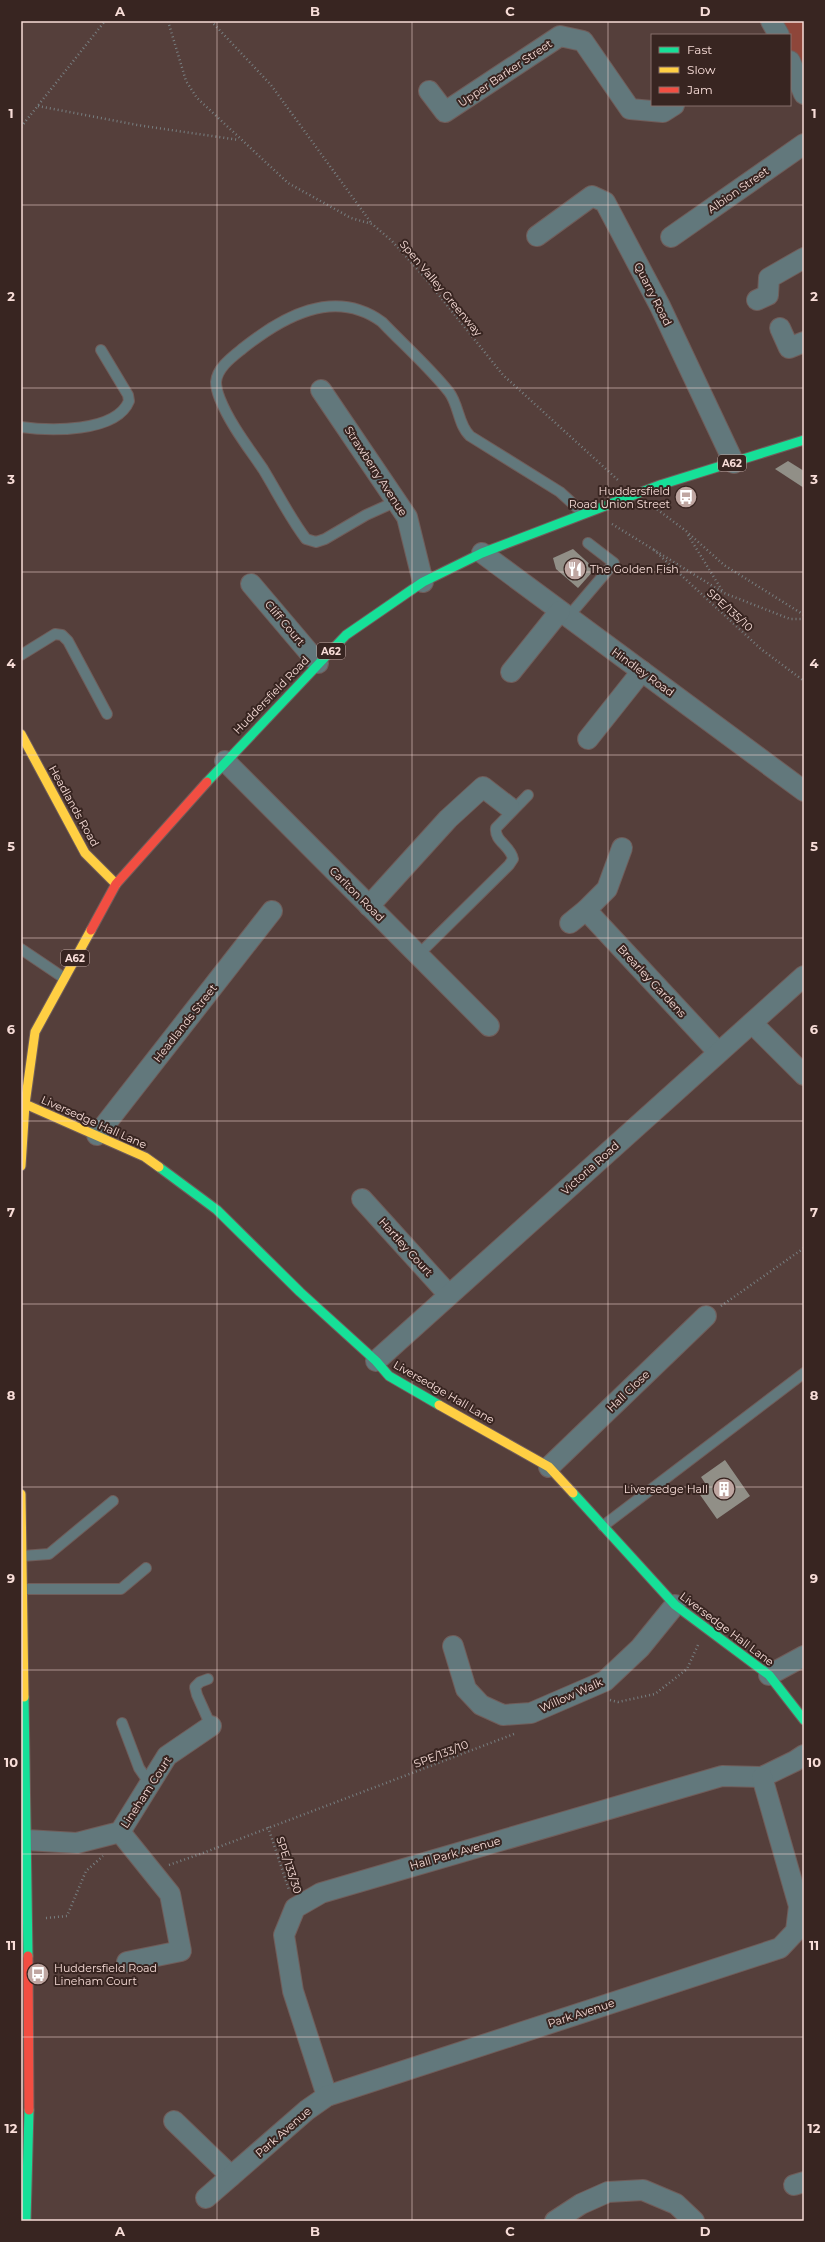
<svg xmlns="http://www.w3.org/2000/svg" width="825" height="2242" font-family="Montserrat,sans-serif">
<style>
.green{fill:#8e463a}
.building{fill:#918f87}
.lines{fill:none;stroke-linecap:round;stroke-linejoin:round}
.lane-casing{stroke:#705d5a;stroke-width:12}
.street-casing{stroke:#705d5a;stroke-width:22}
.fast-casing{stroke:#705d5a;stroke-width:11}
.slow-casing{stroke:#705d5a;stroke-width:11}
.jam-casing{stroke:#705d5a;stroke-width:11}
.path{stroke:#777f81;stroke-width:2.5;stroke-dasharray:1 3;stroke-linecap:butt}
.lane{stroke:#62787c;stroke-width:10}
.street{stroke:#62787c;stroke-width:20}
.fast{stroke:#16e098;stroke-width:9}
.slow{stroke:#ffcf43;stroke-width:9}
.jam{stroke:#f24e42;stroke-width:9}
.fast-bridge-casing{stroke:#705d5a;stroke-width:11;stroke-linecap:butt}
.fast-bridge{stroke:#16e098;stroke-width:9}
.grid{fill:none;stroke:#f8ddd8;stroke-width:1;stroke-opacity:0.55}
.labels{text-anchor:middle;stroke-width:4;stroke-linejoin:round;paint-order:stroke}
.shield{fill:#382521;stroke:#bea6a1;stroke-width:1}
.shield-label{font-size:10px;font-weight:bold;fill:#f8ddd8}
.street-label{font-size:11px;fill:#f8ddd8;stroke:#382521}
.poi-label{font-size:11px;fill:#f8ddd8;stroke:#382521;text-anchor:end}
.neatline{fill:none;stroke:#f8ddd8;stroke-width:1.5}
.grid-label{font-size:13px;text-anchor:middle;font-weight:bold;fill:#f8ddd8}
</style>
<rect width="100%" height="100%" fill="#553f3b"/>
<path class="green" d="M 777,21 L 804,21 L 804,82 L 790,47 L 790,35 L 785,35 Z"/>
<g class="building">
<path d="M 788,461 L 804,471 L 804,488 L 775,469 Z"/>
<path d="M 573,549 L 595,569 L 578,588 L 556,569 L 553,558 Z"/>
<path d="M 725,1460 L 750,1496 L 717,1519 L 698,1492 L 707,1486 L 701,1477 Z"/>
</g>
<g class="lines">
<g class="lane-casing">
<g id="lane">
<path d="M 21,427 C 49,431 116,433 129,401 L 128,395 L 101,350"/>
<path d="M 397,501 L 366,515 L 325,539 L 316,542 L 306,539 C 290,518 277,492 263,469 C 248,447 230,424 220,399 C 218,394 216,388 216,382 C 217,368 232,357 242,349 C 282,317 334,287 382,322 C 404,345 429,367 449,392 C 459,405 458,425 470,436 L 560,492 L 583,513"/>
<path d="M 568,617 L 614,563 L 588,543"/>
<path d="M 21,655 L 55,634 L 62,635 L 68,641 L 107,714"/>
<path d="M 21,949 L 64,978"/>
<path d="M 418,955 L 509,865 L 513,859 C 511,846 494,841 496,828 L 528,795"/>
<path d="M 603,1526 L 804,1373"/>
<path d="M 22,1556 L 49,1554 L 113,1501"/>
<path d="M 22,1589 L 121,1589 L 146,1568"/>
<path d="M 208,1679 L 200,1682 L 195,1687 L 197,1695 L 211,1726"/>
<path d="M 122,1723 L 139,1768 L 150,1784"/>
</g>
</g>
<g class="street-casing">
<g id="street">
<path d="M 771,21 L 779,35"/>
<path d="M 790,61 L 804,94"/>
<path d="M 429,91 L 445,112 L 560,36 L 583,41 L 630,109 L 663,112 L 674,105"/>
<path d="M 537,236 L 592,196 L 605,202 L 660,306 L 734,463"/>
<path d="M 671,237 L 804,144"/>
<path d="M 757,300 L 768,295 L 769,278 L 804,258"/>
<path d="M 780,328 L 789,348 L 804,342"/>
<path d="M 321,390 L 407,517 L 423,582"/>
<path d="M 482,553 L 804,791"/>
<path d="M 251,584 L 318,663"/>
<path d="M 511,672 L 560,611"/>
<path d="M 588,739 L 642,671"/>
<path d="M 225,761 L 489,1026"/>
<path d="M 369,906 L 448,819 L 483,787 L 509,807"/>
<path d="M 586,910 L 718,1052"/>
<path d="M 570,923 L 586,910 L 607,889 L 622,848"/>
<path d="M 752,1023 L 804,1075"/>
<path d="M 97,1135 L 272,911"/>
<path d="M 362,1199 L 449,1295"/>
<path d="M 376,1361 L 804,976"/>
<path d="M 549,1467 L 706,1316"/>
<path d="M 453,1646 L 466,1689 L 481,1705 L 503,1715 L 531,1713 L 605,1681 L 640,1648 L 675,1605"/>
<path d="M 769,1675 L 804,1656"/>
<path d="M 120,1832 L 170,1894 L 181,1951 L 127,1962"/>
<path d="M 26,1840 L 77,1843 L 120,1832 L 167,1756 L 211,1726"/>
<path d="M 327,2096 L 293,1991 L 284,1935 L 295,1908 L 321,1893 L 722,1776 L 762,1777 L 795,1761 L 804,1755"/>
<path d="M 174,2121 L 231,2176"/>
<path d="M 794,2185 L 804,2182"/>
<path d="M 206,2198 L 307,2110 L 327,2096 L 780,1948 L 796,1931 L 799,1906 L 762,1777"/>
<path d="M 555,2221 L 581,2204 L 608,2192 L 643,2190 L 676,2204 L 694,2221"/>
</g>
</g>
<g class="fast-casing">
<g id="fast">
<path d="M 660,485 L 804,440"/>
<path d="M 207,782 L 346,635 L 423,582 L 482,553 L 610,504"/>
<path d="M 159,1167 L 217,1210 L 300,1292 L 376,1361 L 389,1376 L 439,1405"/>
<path d="M 573,1493 L 675,1605 L 769,1675 L 804,1720"/>
<path d="M 24,1697 L 28,1956"/>
<path d="M 26,2221 L 29,2110"/>
</g>
</g>
<g class="slow-casing">
<g id="slow">
<path d="M 21,734 L 85,853 L 116,884"/>
<path d="M 25,1104 L 145,1157 L 159,1167"/>
<path d="M 21,1166 L 25,1104 L 35,1032 L 91,930"/>
<path d="M 439,1405 L 549,1467 L 573,1493"/>
<path d="M 21,1494 L 24,1697"/>
</g>
</g>
<g class="jam-casing">
<g id="jam">
<path d="M 91,930 L 116,884 L 207,782"/>
<path d="M 28,1956 L 29,2110"/>
</g>
</g>
<g class="path">
<path d="M 168,21 L 186,81 L 197,98 L 288,183 L 351,218 L 372,224 L 392,241 L 426,279 L 503,375 L 618,480"/>
<path d="M 211,21 L 271,85 L 372,224"/>
<path d="M 38,106 L 137,125 L 239,140"/>
<path d="M 21,127 L 105,21"/>
<path d="M 654,507 L 686,531 L 724,565 L 804,615"/>
<path d="M 612,524 L 724,593 L 790,619 L 804,619"/>
<path d="M 688,535 L 723,592"/>
<path d="M 654,550 L 761,649 L 804,681"/>
<path d="M 721,1306 L 804,1248"/>
<path d="M 610,1700 L 618,1702 L 655,1694 L 687,1669 L 698,1645"/>
<path d="M 268,1827 L 289,1890"/>
<path d="M 169,1865 L 203,1853 L 514,1734"/>
<path d="M 46,1918 L 67,1916 L 86,1871 L 103,1856"/>
</g>
<use href="#lane" class="lane"/>
<use href="#street" class="street"/>
<use href="#fast" class="fast"/>
<use href="#slow" class="slow"/>
<use href="#jam" class="jam"/>
<g class="fast-bridge-casing">
<path id="fast-bridge" d="M 610,504 L 660,485"/>
</g>
<use href="#fast-bridge" class="fast-bridge"/>
</g>
<path class="grid" d="M 217,21 L 217,2221M 412,21 L 412,2221M 608,21 L 608,2221M 21,205 L 804,205M 21,388 L 804,388M 21,572 L 804,572M 21,755 L 804,755M 21,938 L 804,938M 21,1121 L 804,1121M 21,1304 L 804,1304M 21,1487 L 804,1487M 21,1670 L 804,1670M 21,1854 L 804,1854M 21,2037 L 804,2037"/>
<defs>
<g id="bus-disc" transform="scale(1.15)"><circle r="9.5" fill="#bfa6a1" stroke="#382521"/><path d="M-5-6H5V4H4V6H2V4H-2V6H-4V4H-5ZM-3.5-4V0h7V-4ZM-3.5 1.2v1.5H-2V1.2ZM2 1.2v1.5H3.5V1.2Z" fill="#fff"/></g>
<g id="restaurant-disc" transform="scale(1.15)"><circle r="9.5" fill="#bfa6a1" stroke="#382521"/><path d="M-5-6h1v4h1v-4h1v4h1v-4h1v5L-1.5 .5V6h-2V.5L-5-1ZM5-6V6H3V1.5H1.5Q1.5-4 5-6Z" fill="#fff"/></g>
<g id="building-disc" transform="scale(1.15)"><circle r="9.5" fill="#bfa6a1" stroke="#382521"/><path d="M-4-6H4V6H1V3H-1V6H-4ZM-2.5-4.3h1.7v1.8h-1.7ZM.8-4.3h1.7v1.8H.8ZM-2.5-1h1.7V.8h-1.7ZM.8-1h1.7V.8H.8Z" fill="#fff"/></g>
</defs>
<g fill-rule="evenodd">
<use href="#bus-disc" x="686" y="497"/>
<use href="#restaurant-disc" x="575" y="569"/>
<use href="#building-disc" x="724" y="1489"/>
<use href="#bus-disc" x="38" y="1974"/>
</g>
<g class="labels">
<g class="shield">
<rect x="718" y="455" width="28" height="16" rx="3"/>
<rect x="317" y="643" width="28" height="16" rx="3"/>
<rect x="61" y="950" width="28" height="16" rx="3"/>
</g>
<g class="shield-label">
<text x="732" y="467">A62</text>
<text x="331" y="655">A62</text>
<text x="75" y="962">A62</text>
</g>
<g class="street-label">
<text transform="translate(505 73) rotate(-34)" y="4">Upper Barker Street</text>
<text transform="translate(738 190) rotate(-35)" y="4">Albion Street</text>
<text transform="translate(441 288) rotate(50)" y="4">Spen Valley Greenway</text>
<text transform="translate(653 294) rotate(63)" y="4">Quarry Road</text>
<text transform="translate(376 471) rotate(57)" y="4">Strawberry Avenue</text>
<text transform="translate(730 610) rotate(42)" y="4">SPE/135/10</text>
<text transform="translate(285 623) rotate(50)" y="4">Cliff Court</text>
<text transform="translate(643 672) rotate(36)" y="4">Hindley Road</text>
<text transform="translate(271 695) rotate(-46)" y="4">Huddersfield Road</text>
<text transform="translate(74 806) rotate(61)" y="4">Headlands Road</text>
<text transform="translate(357 894) rotate(45)" y="4">Carlton Road</text>
<text transform="translate(652 981) rotate(47)" y="4">Brearley Gardens</text>
<text transform="translate(185 1023) rotate(-52)" y="4">Headlands Street</text>
<text transform="translate(94 1122) rotate(24)" y="4">Liversedge Hall Lane</text>
<text transform="translate(590 1168) rotate(-42)" y="4">Victoria Road</text>
<text transform="translate(406 1247) rotate(48)" y="4">Hartley Court</text>
<text transform="translate(628 1391) rotate(-44)" y="4">Hall Close</text>
<text transform="translate(444 1392) rotate(30)" y="4">Liversedge Hall Lane</text>
<text transform="translate(727 1629) rotate(37)" y="4">Liversedge Hall Lane</text>
<text transform="translate(571 1695) rotate(-24)" y="4">Willow Walk</text>
<text transform="translate(441 1754) rotate(-21)" y="4">SPE/133/10</text>
<text transform="translate(146 1792) rotate(-57)" y="4">Lineham Court</text>
<text transform="translate(455 1853) rotate(-16)" y="4">Hall Park Avenue</text>
<text transform="translate(289 1865) rotate(72)" y="4">SPE/133/30</text>
<text transform="translate(581 2013) rotate(-18)" y="4">Park Avenue</text>
<text transform="translate(283 2132) rotate(-41)" y="4">Park Avenue</text>
</g>
<g class="poi-label">
<text x="670" y="495">Huddersfield<tspan x="670" dy="13">Road Union Street</tspan></text>
<text x="590" y="573" text-anchor="start">The Golden Fish</text>
<text x="708" y="1493">Liversedge Hall</text>
<text x="54" y="1972" text-anchor="start">Huddersfield Road<tspan x="54" dy="13">Lineham Court</tspan></text>
</g>
</g>
<rect width="825" height="2242" fill="none" stroke="#382521" stroke-width="44"/>
<rect x="651" y="34" width="140" height="72" fill="#382521" stroke="#856f6a"/>
<rect x="659" y="47" width="20" height="6" fill="#16e098" stroke="#856f6a"/>
<text x="687" y="54" font-size="12" fill="#f8ddd8">Fast</text>
<rect x="659" y="67" width="20" height="6" fill="#ffcf43" stroke="#856f6a"/>
<text x="687" y="74" font-size="12" fill="#f8ddd8">Slow</text>
<rect x="659" y="87" width="20" height="6" fill="#f24e42" stroke="#856f6a"/>
<text x="687" y="94" font-size="12" fill="#f8ddd8">Jam</text>
<rect x="22" y="22" width="781" height="2198" class="neatline"/>
<g class="grid-label">
<text x="120" y="16">A</text>
<text x="315" y="16">B</text>
<text x="510" y="16">C</text>
<text x="705" y="16">D</text>
<text x="11" y="118">1</text>
<text x="814" y="118">1</text>
<text x="11" y="301">2</text>
<text x="814" y="301">2</text>
<text x="11" y="484">3</text>
<text x="814" y="484">3</text>
<text x="11" y="668">4</text>
<text x="814" y="668">4</text>
<text x="11" y="851">5</text>
<text x="814" y="851">5</text>
<text x="11" y="1034">6</text>
<text x="814" y="1034">6</text>
<text x="11" y="1217">7</text>
<text x="814" y="1217">7</text>
<text x="11" y="1400">8</text>
<text x="814" y="1400">8</text>
<text x="11" y="1583">9</text>
<text x="814" y="1583">9</text>
<text x="11" y="1767">10</text>
<text x="814" y="1767">10</text>
<text x="11" y="1950">11</text>
<text x="814" y="1950">11</text>
<text x="11" y="2133">12</text>
<text x="814" y="2133">12</text>
<text x="120" y="2236">A</text>
<text x="315" y="2236">B</text>
<text x="510" y="2236">C</text>
<text x="705" y="2236">D</text>
</g>
</svg>
